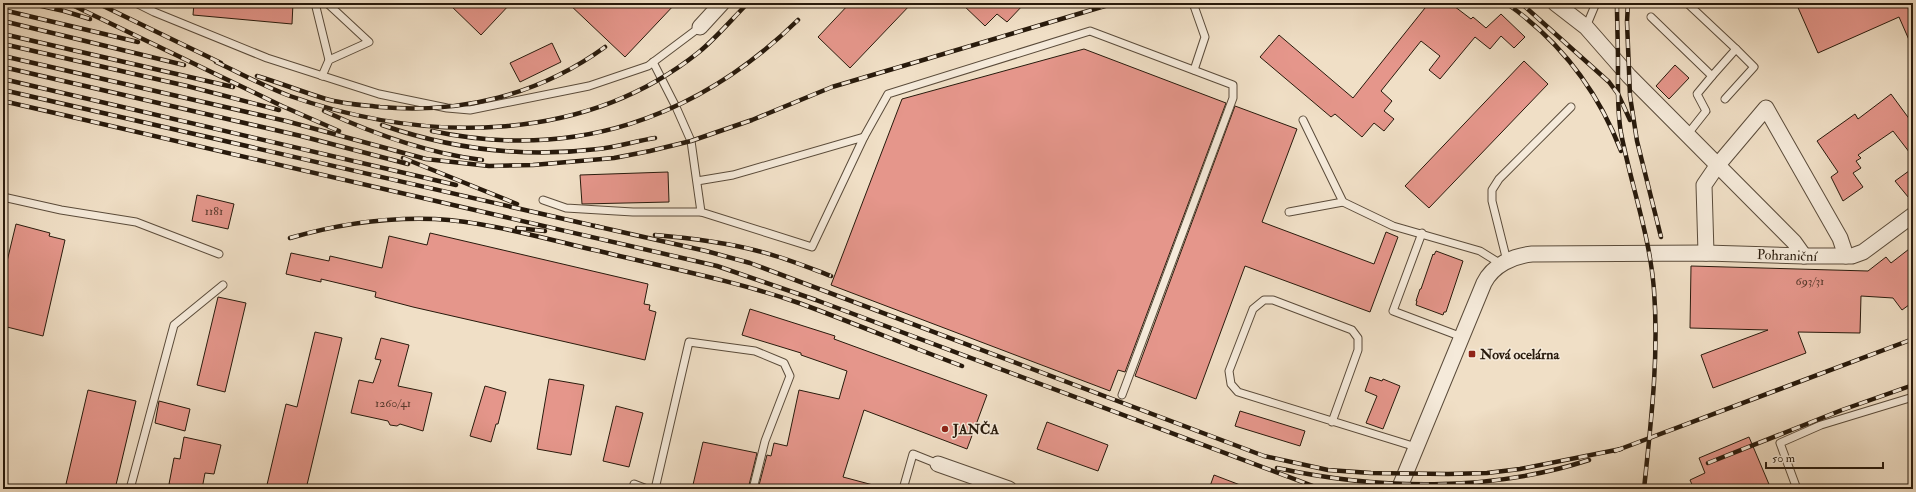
<svg xmlns="http://www.w3.org/2000/svg" width="1916" height="492" font-family="'IM FELL Double Pica',serif">
<style>
.building{fill:#e5968b;stroke:#281a0c}
.lines{fill:none;stroke-linecap:round;stroke-linejoin:round}
.service-casing{stroke:#5a4b3a;stroke-width:9}
.minor-casing{stroke:#5a4b3a;stroke-width:17}
.service{stroke:#f5eada;stroke-width:7}
.minor{stroke:#f5eada;stroke-width:15}
.rail-casing{stroke:#281a0c;stroke-width:4.5}
.rail{stroke:#f5eada;stroke-width:3;stroke-dasharray:9;stroke-linecap:butt}
.poi-dot{fill:#8f2418;stroke:#f5eada;stroke-width:1.5}
.labels{text-anchor:middle;stroke-width:3;stroke-linejoin:round;paint-order:stroke}
.number-label{font-size:12px;fill:#57392c}
.street-label{font-size:14px;fill:#281a0c;stroke:#f5eada}
.poi-label{font-size:14px;font-weight:bold;fill:#281a0c;stroke:#f5eada;text-anchor:start}
</style>
<rect width="100%" height="100%" fill="#f0dfc6"/>
<filter id="stains"><feTurbulence type="fractalNoise" baseFrequency=".005" numOctaves="4"/><feColorMatrix values="0 0 0 0 .2 0 0 0 0 .09 0 0 0 0 .02 0 0 0 .5 -.17"/></filter>
<radialGradient id="worn" r=".72"><stop offset=".6" stop-color="#630" stop-opacity="0"/><stop offset="1" stop-color="#630" stop-opacity=".3"/></radialGradient>
<g class="building">
<path d="M 194,3 L 293,3 L 292,24 L 193,15 Z"/>
<path d="M 448,3 L 511,3 L 481,35 Z"/>
<path d="M 568,3 L 676,3 L 625,57 Z"/>
<path d="M 850,3 L 912,3 L 850,68 L 818,37 Z"/>
<path d="M 961,3 L 1025,3 L 1007,22 L 997,14 L 985,26 Z"/>
<path d="M 1429,3 L 1450,3 L 1471,19 L 1473,17 L 1486,28 L 1501,14 L 1525,37 L 1514,48 L 1501,36 L 1490,49 L 1475,37 L 1440,79 L 1429,70 L 1440,56 L 1421,41 L 1381,91 L 1392,101 L 1384,111 L 1394,119 L 1384,131 L 1374,123 L 1362,137 L 1335,114 L 1331,117 L 1260,57 L 1279,35 L 1353,98 Z"/>
<path d="M 1796,3 L 1913,3 L 1913,49 L 1899,17 L 1818,53 Z"/>
<path d="M 552,43 L 561,62 L 520,82 L 510,63 Z"/>
<path d="M 1084,49 L 1226,103 L 1125,372 L 1118,370 L 1110,391 L 831,285 L 902,99 Z"/>
<path d="M 1524,61 L 1548,84 L 1429,208 L 1405,186 Z"/>
<path d="M 1675,65 L 1689,78 L 1669,99 L 1656,86 Z"/>
<path d="M 1891,94 L 1913,124 L 1913,157 L 1893,131 L 1858,155 L 1861,158 L 1856,161 L 1861,168 L 1853,173 L 1863,187 L 1843,201 L 1831,177 L 1838,172 L 1817,141 L 1855,114 L 1858,119 Z"/>
<path d="M 1235,106 L 1297,129 L 1262,222 L 1374,264 L 1386,232 L 1398,237 L 1370,312 L 1245,266 L 1196,399 L 1135,376 Z"/>
<path d="M 1913,168 L 1913,203 L 1895,181 Z"/>
<path d="M 668,172 L 669,202 L 582,204 L 580,175 Z"/>
<path d="M 197,195 L 234,204 L 228,229 L 192,221 Z"/>
<path d="M 16,224 L 50,233 L 49,236 L 65,240 L 43,336 L 3,326 L 3,278 Z"/>
<path d="M 430,233 L 648,284 L 644,304 L 650,305 L 649,310 L 656,312 L 645,360 L 413,307 L 375,297 L 376,292 L 321,279 L 321,282 L 286,274 L 291,253 L 329,261 L 330,256 L 382,268 L 389,236 L 427,245 Z"/>
<path d="M 1913,246 L 1913,302 L 1902,310 L 1893,298 L 1861,296 L 1860,333 L 1798,332 L 1806,353 L 1713,388 L 1701,355 L 1768,330 L 1690,328 L 1691,266 L 1868,271 L 1886,257 L 1891,263 Z"/>
<path d="M 1436,251 L 1463,261 L 1446,312 L 1444,312 L 1443,315 L 1416,305 L 1417,301 L 1416,301 L 1420,289 L 1421,289 L 1433,254 L 1434,255 Z"/>
<path d="M 218,297 L 246,303 L 225,392 L 197,385 Z"/>
<path d="M 750,309 L 835,336 L 834,339 L 987,395 L 967,449 L 864,410 L 843,477 L 873,485 L 873,489 L 758,489 L 767,455 L 771,456 L 774,443 L 787,446 L 799,390 L 839,399 L 847,371 L 801,355 L 801,353 L 742,335 Z"/>
<path d="M 315,332 L 342,338 L 306,489 L 266,489 L 286,404 L 297,407 Z"/>
<path d="M 381,338 L 409,345 L 398,386 L 432,393 L 423,431 L 400,424 L 397,426 L 390,425 L 388,421 L 351,413 L 359,380 L 373,383 L 381,360 L 375,359 Z"/>
<path d="M 1370,377 L 1382,381 L 1383,379 L 1400,386 L 1383,429 L 1366,423 L 1377,396 L 1365,391 Z"/>
<path d="M 549,379 L 584,385 L 571,455 L 537,449 Z"/>
<path d="M 485,386 L 506,392 L 498,424 L 496,424 L 491,442 L 470,436 Z"/>
<path d="M 88,390 L 136,401 L 115,489 L 90,489 L 66,484 Z"/>
<path d="M 159,401 L 190,409 L 185,431 L 155,423 Z"/>
<path d="M 616,406 L 643,413 L 629,467 L 603,461 Z"/>
<path d="M 1240,411 L 1305,431 L 1300,446 L 1235,426 Z"/>
<path d="M 1047,422 L 1108,445 L 1098,471 L 1037,449 Z"/>
<path d="M 184,437 L 221,445 L 214,474 L 205,473 L 202,489 L 172,489 L 173,485 L 169,484 L 174,458 L 180,459 Z"/>
<path d="M 1749,437 L 1771,489 L 1694,489 L 1690,480 L 1705,473 L 1699,458 Z"/>
<path d="M 703,442 L 757,453 L 748,489 L 692,489 Z"/>
<path d="M 1214,475 L 1248,488 L 1248,489 L 1209,489 Z"/>
</g>
<g class="lines">
<g class="service-casing">
<g id="service">
<path d="M 136,3 L 154,12 L 267,58 L 379,94 L 447,108 L 470,110 L 589,86 L 648,66 L 700,27"/>
<path d="M 315,3 L 329,60"/>
<path d="M 1193,3 L 1205,37 L 1194,70"/>
<path d="M 1687,3 L 1736,49 L 1712,76"/>
<path d="M 1651,17 L 1712,76 L 1697,94 L 1706,111 L 1687,135"/>
<path d="M 1586,27 L 1596,3"/>
<path d="M 653,62 L 676,107 L 691,141 L 701,212 L 812,247 L 864,137 L 733,175 L 697,181"/>
<path d="M 322,76 L 329,60 L 369,42 L 327,3"/>
<path d="M 1725,99 L 1754,67 L 1736,49"/>
<path d="M 1303,120 L 1343,202 L 1393,226 L 1480,251 L 1501,264"/>
<path d="M 864,137 L 888,94 L 1090,31 L 1233,85 L 1233,98 L 1122,395"/>
<path d="M 3,197 L 61,210 L 136,222 L 219,254"/>
<path d="M 543,200 L 566,208 L 633,212 L 701,212"/>
<path d="M 1289,212 L 1343,202"/>
<path d="M 1422,233 L 1393,311 L 1462,337"/>
<path d="M 1507,261 L 1492,201 L 1492,190 L 1499,179 L 1571,107"/>
<path d="M 1332,422 L 1358,350 L 1358,338 L 1352,330 L 1273,300 L 1264,300 L 1253,309 L 1229,371 L 1231,384 L 1238,392 L 1416,447"/>
<path d="M 634,484 L 647,489"/>
<path d="M 130,489 L 174,325 L 223,285"/>
<path d="M 655,489 L 689,342 L 755,351 L 784,363 L 790,376 L 765,441 L 753,489"/>
<path d="M 903,489 L 913,454 L 938,464"/>
<path d="M 1797,489 L 1780,443 L 1821,425 L 1913,397"/>
</g>
</g>
<g class="minor-casing">
<g id="minor">
<path d="M 1555,3 L 1586,27 L 1629,76 L 1794,242 L 1804,256"/>
<path d="M 700,27 L 722,3"/>
<path d="M 1706,253 L 1704,185 L 1717,166 L 1766,108 L 1840,238 L 1846,256"/>
<path d="M 938,464 L 1009,489"/>
<path d="M 1399,489 L 1484,283 C 1493,265 1513,256 1532,254 L 1706,253 L 1804,256 L 1852,256 L 1863,252 L 1913,215"/>
</g>
</g>
<use href="#service" class="service"/>
<use href="#minor" class="minor"/>
<g class="rail-casing">
<g id="rail">
<path d="M 28,3 L 64,11 L 90,19"/>
<path d="M 68,3 L 282,106 L 339,131"/>
<path d="M 97,3 L 221,63"/>
<path d="M 1506,3 C 1559,40 1598,91 1621,151"/>
<path d="M 1521,3 L 1609,82 L 1618,94 L 1630,120"/>
<path d="M 1617,3 C 1617,23 1618,43 1618,64 C 1618,87 1617,110 1621,133 C 1631,185 1650,236 1654,290 C 1659,357 1651,422 1644,489"/>
<path d="M 1628,3 L 1627,22 L 1630,96 L 1637,141 L 1661,237"/>
<path d="M 3,10 L 138,42"/>
<path d="M 3,21 L 184,65"/>
<path d="M 3,34 L 233,87"/>
<path d="M 3,44 L 187,86 L 279,110"/>
<path d="M 3,56 L 286,121 L 426,159 L 489,166 L 533,165 L 614,158 L 650,151 L 691,141 L 752,120 L 832,87 L 1115,3"/>
<path d="M 216,62 C 240,73 265,87 290,96 C 424,143 583,145 699,52 C 716,38 732,19 748,3"/>
<path d="M 3,67 L 301,136 L 408,164"/>
<path d="M 257,76 C 280,83 303,92 326,99 C 343,104 362,105 380,107 C 461,114 539,95 605,47"/>
<path d="M 3,79 L 456,185"/>
<path d="M 3,90 L 599,227"/>
<path d="M 3,101 L 717,266 L 816,300 L 1321,489"/>
<path d="M 324,111 C 374,134 426,153 482,160"/>
<path d="M 382,125 C 451,149 525,158 598,149 C 617,147 636,141 655,138"/>
<path d="M 432,131 C 573,161 697,119 798,20"/>
<path d="M 403,158 L 517,204"/>
<path d="M 595,226 L 706,251 L 750,263 L 1264,456 L 1328,470 L 1371,473 L 1448,474 L 1487,473 L 1520,469 L 1621,449"/>
<path d="M 517,228 L 545,231"/>
<path d="M 655,235 C 690,238 724,242 758,251 C 783,257 807,267 831,276"/>
<path d="M 290,238 C 338,224 385,217 435,219 C 491,222 548,240 603,252 C 669,268 735,281 799,303 C 854,323 908,346 962,366"/>
<path d="M 1615,451 L 1913,339"/>
<path d="M 1708,463 L 1842,410 L 1913,385"/>
<path d="M 1277,468 C 1379,490 1490,492 1589,460"/>
</g>
</g>
<use href="#rail" class="rail"/>
</g>
<g class="poi-dot">
<rect x="1468" y="350" width="8" height="8" rx="2"/>
<circle cx="945" cy="429" r="4"/>
</g>
<g class="labels">
<g class="number-label">
<text x="214" y="215">1181</text>
<text x="1810" y="285">693/31</text>
<text x="393" y="407">1260/41</text>
</g>
<g class="street-label">
<text transform="translate(1787 255) rotate(2)" y="5">Pohraniční</text>
</g>
<g class="poi-label">
<text x="1480" y="359">Nová ocelárna</text>
<text x="953" y="434">JANČA</text>
</g>
</g>
<rect width="1916" height="492" fill="none" stroke="#f0dfc6" stroke-width="16"/>
<rect x="4" y="4" width="1908" height="484" fill="none" stroke="#281a0c" stroke-width="2"/>
<rect x="8" y="8" width="1900" height="476" fill="none" stroke="#281a0c"/>
<path d="M1766 462v6h117v-6" fill="none" stroke="#281a0c" stroke-width="2"/>
<text x="1772" y="462" font-size="12" fill="#281a0c" stroke="#f5eada" stroke-width="3" paint-order="stroke">50 m</text>
<rect width="100%" height="100%" filter="url(#stains)"/>
<rect width="100%" height="100%" fill="url(#worn)"/>
</svg>
